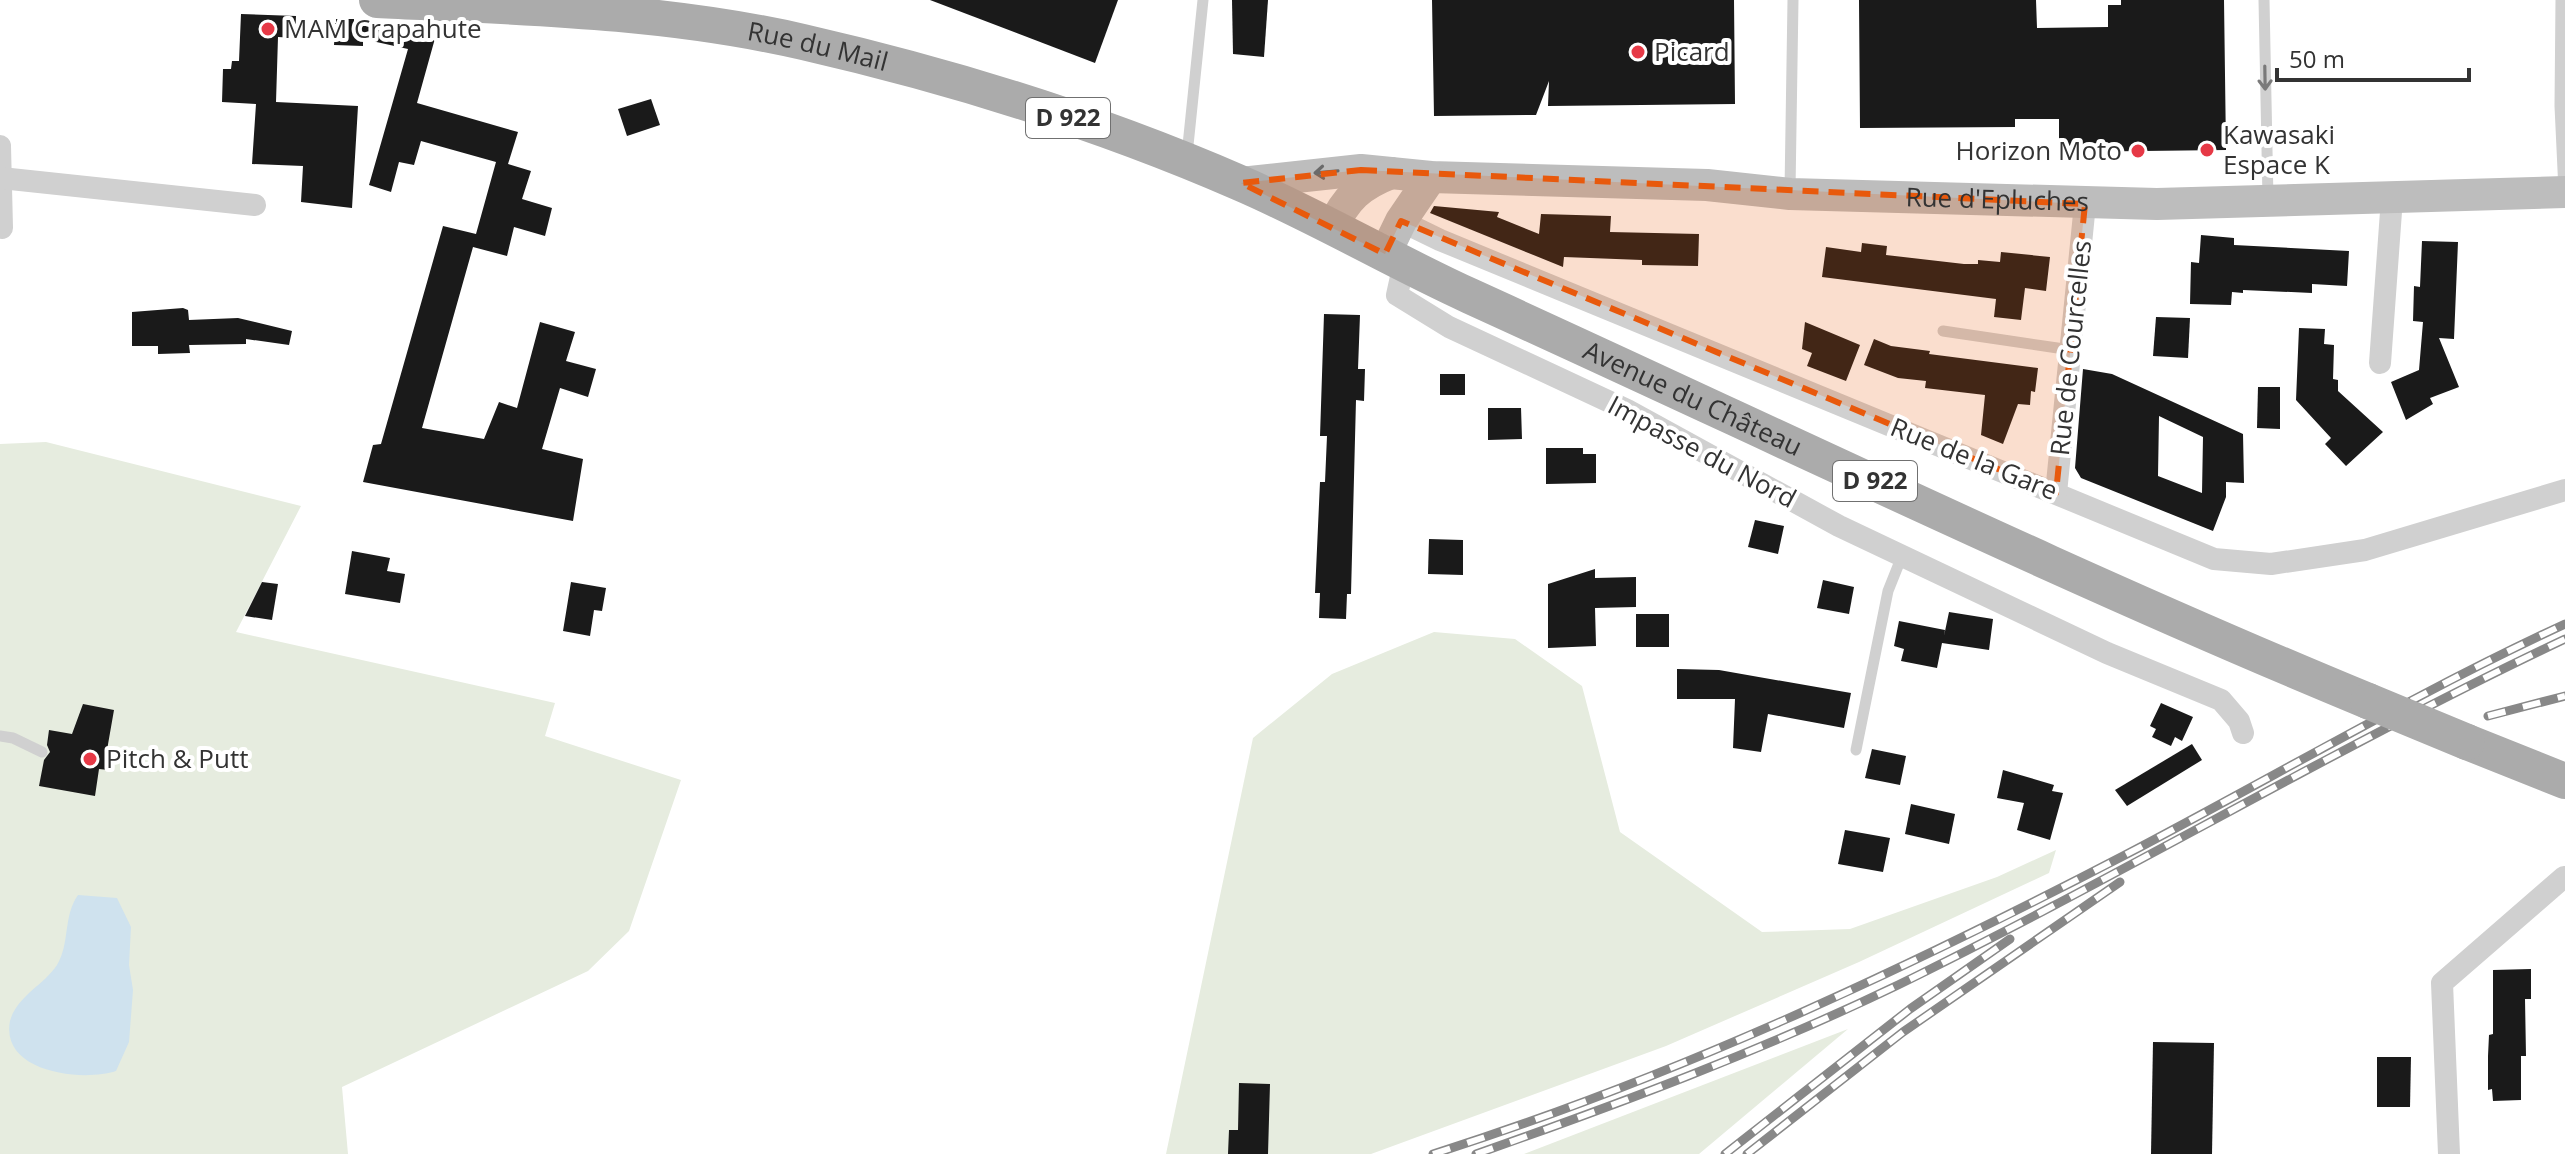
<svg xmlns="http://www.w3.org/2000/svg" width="2565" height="1154" font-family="'Open Sans',sans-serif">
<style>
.green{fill:#e6ecdf}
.water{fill:#cfe2ee}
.building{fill:#1a1a1a;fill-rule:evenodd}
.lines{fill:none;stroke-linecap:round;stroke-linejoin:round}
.lane{stroke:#d0d0d0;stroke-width:11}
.street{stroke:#d0d0d0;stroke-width:22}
.secondary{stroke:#bdbdbd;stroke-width:32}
.primary{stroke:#ababab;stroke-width:36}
.rail-casing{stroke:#888;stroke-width:9}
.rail{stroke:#fff;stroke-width:6;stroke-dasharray:18;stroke-linecap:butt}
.primary-bridge{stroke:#ababab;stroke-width:36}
.oneway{stroke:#7a7a7a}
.oneway2{stroke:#6a6a6a}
.marked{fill:#e8590c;fill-opacity:0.2;stroke:#e8590c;stroke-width:6;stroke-dasharray:16 10;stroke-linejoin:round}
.poi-dot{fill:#e63946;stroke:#fff;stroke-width:3}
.labels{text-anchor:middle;stroke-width:8;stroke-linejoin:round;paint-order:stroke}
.shield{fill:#fff;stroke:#707070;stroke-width:2}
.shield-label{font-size:24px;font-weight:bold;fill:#333}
.poi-label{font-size:26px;fill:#333;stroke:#fff;text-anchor:start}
.street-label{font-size:26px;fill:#333;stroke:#fff}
</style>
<rect width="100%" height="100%" fill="#fff"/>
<g class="green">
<path d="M 46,442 L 301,506 L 236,632 L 555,703 L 545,736 L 681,780 L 629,931 L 588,971 L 342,1087 L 348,1154 L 0,1154 L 0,444 Z"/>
<path d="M 1434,632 L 1515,639 L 1582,686 L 1620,832 L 1762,932 L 1850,929 L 1997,877 L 2056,850 L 2049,873 L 1859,962 L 1666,1046 L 1371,1154 L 1166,1154 L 1253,738 L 1332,674 Z"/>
<path d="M 1848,1029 L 1699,1154 L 1524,1154 Z"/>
</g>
<path class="water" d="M 78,895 L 117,898 L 131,927 L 129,965 L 133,990 L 129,1042 L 116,1071 C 83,1082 0,1073 10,1021 C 17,996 44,985 57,965 C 70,944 63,916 78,895 Z"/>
<g class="building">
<path d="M 930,0 L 1118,0 L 1095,63 Z"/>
<path d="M 1232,0 L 1268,0 L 1264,57 L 1233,54 Z"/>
<path d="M 1432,0 L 1734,0 L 1735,104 L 1548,106 L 1549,81 L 1536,115 L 1434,116 Z"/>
<path d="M 1859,0 L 2036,0 L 2037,28 L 2108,27 L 2108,5 L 2121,5 L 2121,0 L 2224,0 L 2226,150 L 2059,152 L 2059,119 L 2015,119 L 2015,127 L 1860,128 Z"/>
<path d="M 241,14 L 296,16 L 295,38 L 278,37 L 276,102 L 358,106 L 352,208 L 301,202 L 303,166 L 252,164 L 256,104 L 222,102 L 223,69 L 231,69 L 232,61 L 239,61 Z"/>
<path d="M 336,19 L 354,19 L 354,23 L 439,24 L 417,103 L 518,132 L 508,164 L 531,171 L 522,199 L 552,208 L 545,236 L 514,227 L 507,256 L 473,247 L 422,428 L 484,439 L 499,402 L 517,408 L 540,322 L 575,332 L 566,361 L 596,369 L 588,397 L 560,388 L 542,449 L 583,459 L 573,521 L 363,482 L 373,445 L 381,444 L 443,226 L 476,234 L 496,162 L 421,141 L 414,165 L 399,162 L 391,192 L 369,185 L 408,49 L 363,39 L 363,46 L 334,45 L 335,31 L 327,29 L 328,23 L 336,23 Z"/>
<path d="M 651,99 L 660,125 L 627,136 L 618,109 Z"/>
<path d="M 1434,206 L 1499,212 L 1497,217 L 1539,234 L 1541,214 L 1611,216 L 1610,232 L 1699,234 L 1698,266 L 1642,265 L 1642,260 L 1564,257 L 1563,267 L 1430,213 Z"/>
<path d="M 2201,235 L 2234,238 L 2234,245 L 2349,251 L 2347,286 L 2312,284 L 2312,293 L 2243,290 L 2243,293 L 2232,292 L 2231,305 L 2190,304 L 2191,262 L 2199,263 Z"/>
<path d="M 2422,241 L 2458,242 L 2454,339 L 2439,338 L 2459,387 L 2430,398 L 2433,404 L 2406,420 L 2391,382 L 2419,370 L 2423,322 L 2413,321 L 2414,286 L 2420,287 Z"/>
<path d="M 1862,243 L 1887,246 L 1886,255 L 1964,264 L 1978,264 L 1978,260 L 2000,262 L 2001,252 L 2050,257 L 2046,291 L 2025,288 L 2021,320 L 1994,317 L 1996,299 L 1822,277 L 1826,247 L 1861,252 Z"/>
<path d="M 183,308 L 188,310 L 189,320 L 238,318 L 292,331 L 289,345 L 246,339 L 246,344 L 189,345 L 190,353 L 158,354 L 158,346 L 132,346 L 132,312 Z"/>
<path d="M 1324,314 L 1360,315 L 1358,369 L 1365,369 L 1364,401 L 1356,400 L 1351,594 L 1347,594 L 1346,619 L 1319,618 L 1320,593 L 1315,593 L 1320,482 L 1325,482 L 1327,436 L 1320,436 Z"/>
<path d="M 2156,317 L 2190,318 L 2188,358 L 2153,356 Z"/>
<path d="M 1805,322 L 1860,345 L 1846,381 L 1807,366 L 1812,353 L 1802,349 Z"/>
<path d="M 2299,328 L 2325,329 L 2324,344 L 2334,345 L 2333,379 L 2338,380 L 2338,391 L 2383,432 L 2346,466 L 2325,444 L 2331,438 L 2296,400 Z"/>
<path d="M 1874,339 L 1891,346 L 1930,351 L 1929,354 L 2038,368 L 2035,392 L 2031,391 L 2030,405 L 2018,404 L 2003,444 L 1981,435 L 1985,395 L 1925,388 L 1926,381 L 1898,378 L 1864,365 Z"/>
<path d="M 2083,369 L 2112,374 L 2243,434 L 2244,483 L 2226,482 L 2226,497 L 2213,531 L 2081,478 L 2075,468 ZM 2159,416 L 2203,437 L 2202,493 L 2158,476 Z"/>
<rect x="1440" y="374" width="25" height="21"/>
<path d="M 2258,387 L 2280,387 L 2280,429 L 2257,428 Z"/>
<path d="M 1488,408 L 1521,408 L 1522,439 L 1488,440 Z"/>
<path d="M 1546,448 L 1583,448 L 1583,454 L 1596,454 L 1596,483 L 1546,484 Z"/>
<path d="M 1755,520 L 1784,526 L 1778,554 L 1748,547 Z"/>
<path d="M 1429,539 L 1463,540 L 1463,575 L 1428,574 Z"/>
<path d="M 352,551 L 390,558 L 387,571 L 405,574 L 400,603 L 345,594 Z"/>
<path d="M 1595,569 L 1595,578 L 1636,577 L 1636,607 L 1595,608 L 1596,646 L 1548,648 L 1548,584 Z"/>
<path d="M 1823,580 L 1854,587 L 1849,614 L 1817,608 Z"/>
<path d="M 262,582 L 278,584 L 272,620 L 245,616 Z"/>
<path d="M 571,582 L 606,588 L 602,611 L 594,610 L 590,636 L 563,631 Z"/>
<path d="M 1949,612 L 1993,619 L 1989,650 L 1942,643 L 1937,668 L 1901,661 L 1904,649 L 1894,646 L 1899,621 L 1945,630 L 1944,636 Z"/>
<rect x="1636" y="614" width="33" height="33"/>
<path d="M 1677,669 L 1719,670 L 1851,693 L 1844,728 L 1768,714 L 1761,752 L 1733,748 L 1735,699 L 1677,699 Z"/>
<path d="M 2161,703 L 2193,717 L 2182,741 L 2175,737 L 2171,746 L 2152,737 L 2156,729 L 2150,726 Z"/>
<path d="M 83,704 L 114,710 L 107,750 L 112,751 L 108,770 L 99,769 L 95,796 L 39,786 L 44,760 L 50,752 L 47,745 L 49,730 L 72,734 Z"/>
<path d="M 2192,744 L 2202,760 L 2127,806 L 2115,790 Z"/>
<path d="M 1872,749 L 1906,756 L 1900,785 L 1865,778 Z"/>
<path d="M 2003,770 L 2054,785 L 2052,791 L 2063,793 L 2050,840 L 2017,830 L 2024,803 L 1997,798 Z"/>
<path d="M 1911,804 L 1955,814 L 1949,844 L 1905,834 Z"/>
<path d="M 1845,830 L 1890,838 L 1883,872 L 1838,864 Z"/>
<path d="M 2531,969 L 2531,999 L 2525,999 L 2526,1056 L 2521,1056 L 2521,1100 L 2493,1101 L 2492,1089 L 2488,1090 L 2488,1056 L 2489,1035 L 2493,1034 L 2493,970 Z"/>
<path d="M 2153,1042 L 2214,1043 L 2212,1154 L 2151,1154 Z"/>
<path d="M 2377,1057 L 2411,1057 L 2410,1107 L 2377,1107 Z"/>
<path d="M 1239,1083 L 1270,1084 L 1268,1154 L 1228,1154 L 1229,1130 L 1238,1130 Z"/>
</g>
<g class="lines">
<g class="lane">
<path d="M 2264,0 L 2268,199"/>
<path d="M 2561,0 L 2560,106 L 2564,191"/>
<path d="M 1187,155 L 1203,0"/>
<path d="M 1790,190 L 1793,0"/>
<path d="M 1943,331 L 2071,350"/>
<path d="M 0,736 L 13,738 L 42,752"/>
<path d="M 1856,750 L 1888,591 L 1902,556"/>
</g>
<g class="street">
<path d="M 0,146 L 2,228"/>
<path d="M 1,178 L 255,205"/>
<path d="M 1401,221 L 1440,240 L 2214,559 L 2271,564 L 2365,550 L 2565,490"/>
<path d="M 1404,263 L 1397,295 L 1449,327 L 1627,410 L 1839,526 L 2107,653 L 2221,700 L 2239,721 L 2243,733"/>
<path d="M 2380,363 L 2392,198"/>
<path d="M 2056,493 L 2085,204"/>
<path d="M 2449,1154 L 2442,983 L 2564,877"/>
</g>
<g class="secondary">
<path id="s1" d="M 1241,183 L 1361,170 L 1431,177 L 1707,185 L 1790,194 L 2157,204 L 2565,192"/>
<path d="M 1332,228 C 1346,198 1360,185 1391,173"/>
<path d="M 1385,254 L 1401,221 L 1431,177"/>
</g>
<g class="primary">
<path id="s2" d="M 377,0 C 519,7 664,10 803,42 C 951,76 1100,122 1240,183 C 1319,217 1393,261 1470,296 C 1769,432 2065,576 2368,701"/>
<path d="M 2467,742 L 2565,781"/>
</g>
<g class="rail-casing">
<g id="rail">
<path d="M 2488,716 L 2565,696"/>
<path d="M 1433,1154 C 1673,1078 1902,971 2125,855 C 2272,778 2414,694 2565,624"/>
<path d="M 1476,1154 C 1619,1104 1761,1051 1898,985 C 2123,875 2338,746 2565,639"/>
<path d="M 1725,1154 L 1910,1009 L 2010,939"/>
<path d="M 1747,1154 L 1903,1032 L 2120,882"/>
</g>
</g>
<use href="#rail" class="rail"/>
<path class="primary-bridge" d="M 2368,701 L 2467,742"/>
</g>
<defs><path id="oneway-shaft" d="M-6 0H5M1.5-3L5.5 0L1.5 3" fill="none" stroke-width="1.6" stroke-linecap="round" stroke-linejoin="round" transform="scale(2)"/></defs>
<use class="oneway" href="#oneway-shaft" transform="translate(2265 78) rotate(89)"/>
<use class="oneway2" href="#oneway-shaft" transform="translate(1326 172) rotate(175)"/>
<path class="marked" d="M 1361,170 L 2085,204 L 2056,493 L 1401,221 L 1385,254 L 1241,183 Z"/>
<g class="poi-dot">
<circle cx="268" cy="29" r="8"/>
<circle cx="1638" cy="52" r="8"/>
<circle cx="2207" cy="150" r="8"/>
<circle cx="2138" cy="151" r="8"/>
<circle cx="90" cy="759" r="8"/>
</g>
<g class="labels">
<g class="shield">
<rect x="1026" y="98" width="84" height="40" rx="6"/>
<rect x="1833" y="461" width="84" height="40" rx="6"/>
</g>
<g class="shield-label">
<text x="1068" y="126">D 922</text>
<text x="1875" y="489">D 922</text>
</g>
<g class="poi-label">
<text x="284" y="38">MAM Crapahute</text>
<text x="1654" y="61">Picard</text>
<text x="2223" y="144">Kawasaki<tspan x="2223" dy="30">Espace K</tspan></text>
<text x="2122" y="160" text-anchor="end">Horizon Moto</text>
<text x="106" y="768">Pitch &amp; Putt</text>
</g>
<g class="street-label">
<text dy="9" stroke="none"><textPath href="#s2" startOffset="444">Rue du Mail</textPath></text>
<text dy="9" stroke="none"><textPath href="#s1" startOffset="758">Rue d'Epluches</textPath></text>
<text transform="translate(2071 348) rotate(-84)" y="9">Rue de Courcelles</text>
<text dy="9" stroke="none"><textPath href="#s2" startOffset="1390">Avenue du Château</textPath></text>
<text transform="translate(1702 452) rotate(28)" y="9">Impasse du Nord</text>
<text transform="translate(1974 459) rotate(22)" y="9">Rue de la Gare</text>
</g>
</g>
<path d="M2277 68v12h192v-12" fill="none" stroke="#333333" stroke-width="4"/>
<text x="2289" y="68" font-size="24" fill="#333333" stroke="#ffffff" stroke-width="6" paint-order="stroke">50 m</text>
</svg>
